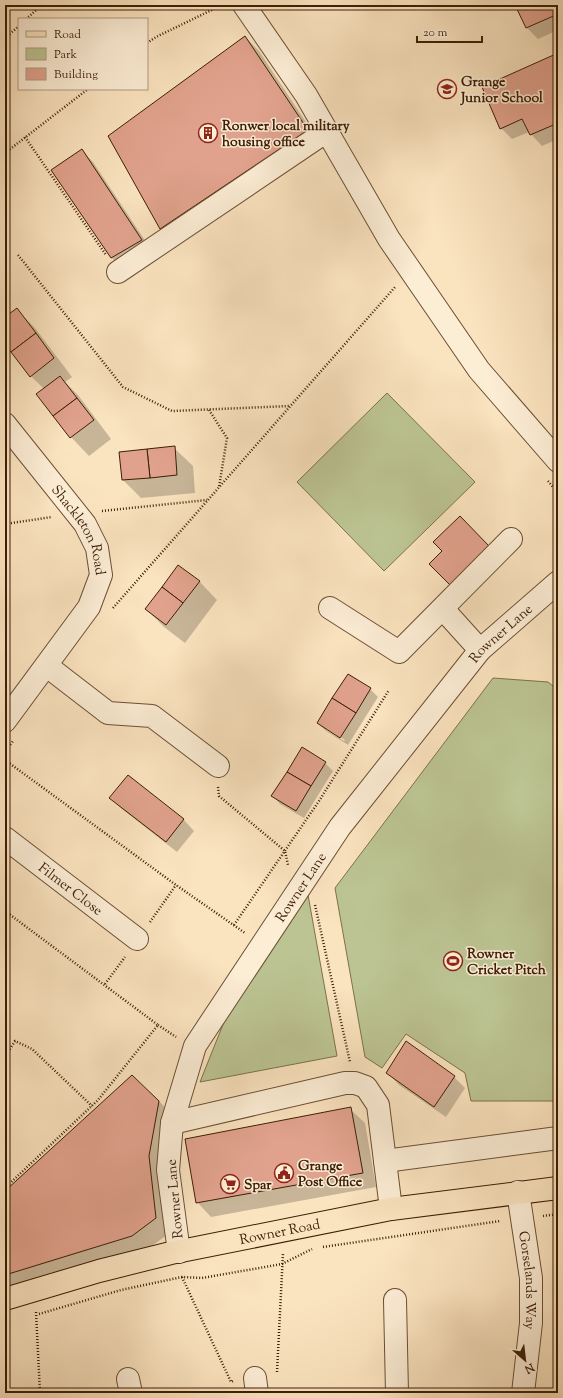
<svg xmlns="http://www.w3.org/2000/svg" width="563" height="1398" font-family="'Sorts Mill Goudy',serif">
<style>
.green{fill:#bcc493;stroke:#7c714c}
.shadow{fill:#0003;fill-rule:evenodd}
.building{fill:#e1a28d;stroke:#3d1e06}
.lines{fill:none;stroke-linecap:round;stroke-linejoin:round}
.minor-casing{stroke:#6c4f34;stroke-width:24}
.major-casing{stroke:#3d1e06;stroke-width:24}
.path{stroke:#3d1e06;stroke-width:2.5;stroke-dasharray:1 2;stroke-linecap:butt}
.minor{stroke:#fcedd5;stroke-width:22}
.major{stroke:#fae3bf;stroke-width:22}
.labels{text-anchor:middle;stroke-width:3;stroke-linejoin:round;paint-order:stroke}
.poi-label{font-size:14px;font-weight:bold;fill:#3d1e06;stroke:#fcedd5;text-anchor:start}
.street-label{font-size:14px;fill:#3d1e06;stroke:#fcedd5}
</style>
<rect width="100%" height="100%" fill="#fae3bf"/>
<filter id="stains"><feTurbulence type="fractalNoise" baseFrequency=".005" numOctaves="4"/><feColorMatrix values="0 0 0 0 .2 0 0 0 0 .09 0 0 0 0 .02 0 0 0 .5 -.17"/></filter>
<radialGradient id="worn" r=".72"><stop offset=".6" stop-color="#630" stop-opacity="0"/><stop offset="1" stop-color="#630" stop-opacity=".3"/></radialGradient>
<g class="green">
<path d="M 387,393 L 475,482 L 384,571 L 297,482 Z"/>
<path d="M 493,678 L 548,682 L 558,690 L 558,1101 L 471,1101 L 465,1073 L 406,1034 L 382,1068 L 365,1057 L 335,888 Z"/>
<path d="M 308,895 L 337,1056 L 200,1082 L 224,1022 Z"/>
</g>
<g class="shadow">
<path d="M 516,5 L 558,5 L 558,30 L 538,39 L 527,28 Z"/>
<path d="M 245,37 L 259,51 L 321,145 L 175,242 L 161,228 Z"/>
<path d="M 558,54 L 558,139 L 542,146 L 529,132 L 512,139 L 501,128 Z"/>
<path d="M 82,151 L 93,162 L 152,251 L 123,269 L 112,258 L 52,170 Z"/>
<path d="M 17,310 L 35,328 L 72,377 L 65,382 L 78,395 L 111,439 L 89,456 L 71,437 L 44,389 L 31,376 L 5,343 L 5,319 Z"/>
<path d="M 174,448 L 193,466 L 195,493 L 141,498 L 123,480 Z"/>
<path d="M 199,581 L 217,600 L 185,643 L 164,627 L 146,609 Z"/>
<path d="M 370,689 L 378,697 L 348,745 L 326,731 L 318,723 ZM 326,728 L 345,740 L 344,741 L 326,730 Z"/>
<path d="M 325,763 L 333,771 L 304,818 L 280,804 L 273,796 Z"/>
<path d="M 111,798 L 183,819 L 194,831 L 177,852 L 122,809 Z"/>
<path d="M 388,1073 L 454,1077 L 465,1088 L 446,1117 L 399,1085 Z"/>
<path d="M 159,1101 L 173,1116 L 170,1233 L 146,1250 L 5,1293 L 5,1192 Z"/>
<path d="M 350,1109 L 365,1123 L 376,1187 L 211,1217 L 197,1202 Z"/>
</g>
<g class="building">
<path d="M 515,5 L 558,5 L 558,14 L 526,28 Z"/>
<path d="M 245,36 L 308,130 L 160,229 L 108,136 Z"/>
<path d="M 558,53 L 558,123 L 530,135 L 522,119 L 500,129 L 482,87 Z"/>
<path d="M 82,149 L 142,240 L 111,258 L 51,170 Z"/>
<path d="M 17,308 L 36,333 L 11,352 L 5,344 L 5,317 Z"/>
<path d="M 36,333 L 54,358 L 30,377 L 11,352 Z"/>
<path d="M 60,376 L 77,398 L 53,416 L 36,394 Z"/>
<path d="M 77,398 L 94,420 L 70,438 L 53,416 Z"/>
<path d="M 175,446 L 177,475 L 150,478 L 147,449 Z"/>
<path d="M 147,449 L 150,478 L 122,480 L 119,452 Z"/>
<path d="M 460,516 L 489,546 L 450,585 L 429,564 L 442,551 L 433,542 Z"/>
<path d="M 178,565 L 200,581 L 183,603 L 162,587 Z"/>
<path d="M 162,587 L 183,603 L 166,625 L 145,609 Z"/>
<path d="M 348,674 L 371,688 L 356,713 L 332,698 Z"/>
<path d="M 332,698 L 356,713 L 340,738 L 317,723 Z"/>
<path d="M 302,747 L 326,762 L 311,786 L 287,772 Z"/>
<path d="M 287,772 L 311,786 L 296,811 L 271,796 Z"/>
<path d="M 128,775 L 184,819 L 166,842 L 109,798 Z"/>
<path d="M 406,1041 L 455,1076 L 434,1107 L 386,1073 Z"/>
<path d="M 132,1075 L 159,1101 L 149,1156 L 156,1218 L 132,1236 L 5,1275 L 5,1191 Z"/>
<path d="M 351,1107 L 363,1173 L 196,1203 L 185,1139 Z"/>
</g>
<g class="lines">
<g class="minor-casing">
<g id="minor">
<path d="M 244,5 L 306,95 L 389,239 L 479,370 L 558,461"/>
<path d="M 118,272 L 327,131"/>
<path id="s1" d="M 5,424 L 85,524 L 97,548 L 101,575 L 89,607 L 5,721"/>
<path d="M 330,608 L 399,652 L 511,539"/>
<path d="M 443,609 L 480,650"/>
<path d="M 47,666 L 108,713 L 152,716 L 218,766"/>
<path id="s2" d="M 5,838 L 137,939"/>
<path d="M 172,1123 L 345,1083 L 355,1083 L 366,1087 L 378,1105 L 391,1209"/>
<path d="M 385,1161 L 558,1138"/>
<path id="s3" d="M 518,1192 L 531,1278 L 531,1323 L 523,1393"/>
<path id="s4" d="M 179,1252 L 168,1170 L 172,1123 L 195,1046 L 340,827 L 480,650 L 558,582"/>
<path d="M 395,1300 L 397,1393"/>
<path d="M 255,1378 L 257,1393"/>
<path d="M 128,1379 L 131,1393"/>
</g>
</g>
<g class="major-casing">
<g id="major">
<path id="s5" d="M 5,1299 L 99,1271 L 171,1253 L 391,1209 L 558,1188"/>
</g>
</g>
<g class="path">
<path d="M 26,19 L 42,5"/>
<path d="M 5,38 L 19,26"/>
<path d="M 147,43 L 156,37 L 222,5"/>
<path d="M 25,137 L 106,255"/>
<path d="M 5,153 L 88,89"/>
<path d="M 18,255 L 123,387 L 172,411 L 290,406"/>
<path d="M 209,410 L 227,438 L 219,487"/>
<path d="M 548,481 L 558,493"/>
<path d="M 102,511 L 207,500"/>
<path d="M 5,524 L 52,517"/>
<path d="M 113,608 L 395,287"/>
<path d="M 5,752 L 13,741"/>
<path d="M 5,760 L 176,885 L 245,933"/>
<path d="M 218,787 L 219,796 L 285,851 L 288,865"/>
<path d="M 315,905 L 350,1062"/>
<path d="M 5,911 L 158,1025 L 98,1100 L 5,1188"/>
<path d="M 150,922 L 176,885"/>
<path d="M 234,925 L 319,801 L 389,690"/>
<path d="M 105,984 L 125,957"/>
<path d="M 158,1025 L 176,1037"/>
<path d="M 5,1057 L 15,1041 L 32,1049 L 92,1106"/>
<path d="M 543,1216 L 558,1214"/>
<path d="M 323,1247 L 500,1221"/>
<path d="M 182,1277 L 231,1382 L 233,1381"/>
<path d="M 36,1312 L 40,1393"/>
<path d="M 39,1314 L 121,1290 L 182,1277 L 202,1278 L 282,1264 L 312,1249"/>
<path d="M 5,1323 L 11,1322"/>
<path d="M 277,1372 L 283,1253"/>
</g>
<use href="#minor" class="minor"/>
<use href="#major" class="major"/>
</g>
<defs>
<g id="school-ring" transform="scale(1)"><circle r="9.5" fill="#fcedd5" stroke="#8f2418" stroke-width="1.5"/><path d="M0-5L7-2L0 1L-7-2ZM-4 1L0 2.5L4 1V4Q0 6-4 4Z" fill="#8f2418"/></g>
<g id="building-ring" transform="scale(1)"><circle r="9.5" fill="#fcedd5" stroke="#8f2418" stroke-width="1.5"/><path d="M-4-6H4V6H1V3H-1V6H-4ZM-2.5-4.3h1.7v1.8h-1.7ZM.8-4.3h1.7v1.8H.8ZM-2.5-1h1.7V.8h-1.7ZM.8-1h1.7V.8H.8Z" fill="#8f2418"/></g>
<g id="stadium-ring" transform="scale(1)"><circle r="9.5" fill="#fcedd5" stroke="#8f2418" stroke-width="1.5"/><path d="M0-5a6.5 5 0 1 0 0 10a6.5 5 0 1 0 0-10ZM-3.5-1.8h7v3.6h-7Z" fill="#8f2418"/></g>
<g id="civic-ring" transform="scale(1)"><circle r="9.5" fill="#fcedd5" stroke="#8f2418" stroke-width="1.5"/><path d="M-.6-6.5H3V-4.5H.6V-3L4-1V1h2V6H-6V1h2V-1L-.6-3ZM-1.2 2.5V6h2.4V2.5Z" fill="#8f2418"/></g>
<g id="supermarket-ring" transform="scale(1)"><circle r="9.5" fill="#fcedd5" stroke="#8f2418" stroke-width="1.5"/><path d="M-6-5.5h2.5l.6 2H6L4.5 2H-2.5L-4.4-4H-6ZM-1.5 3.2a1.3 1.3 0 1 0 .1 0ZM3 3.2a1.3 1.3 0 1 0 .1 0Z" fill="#8f2418"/></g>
</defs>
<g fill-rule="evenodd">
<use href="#school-ring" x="447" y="89"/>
<use href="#building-ring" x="208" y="133"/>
<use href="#stadium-ring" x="453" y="961"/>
<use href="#civic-ring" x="284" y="1173"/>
<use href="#supermarket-ring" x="230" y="1184"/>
</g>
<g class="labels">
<g class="poi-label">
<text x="461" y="86">Grange<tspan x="461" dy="16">Junior School</tspan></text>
<text x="222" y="130">Ronwer local military<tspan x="222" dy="16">housing office</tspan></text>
<text x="467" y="958">Rowner<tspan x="467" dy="16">Cricket Pitch</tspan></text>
<text x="298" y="1170">Grange<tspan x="298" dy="16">Post Office</tspan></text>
<text x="244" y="1189">Spar</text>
</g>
<g class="street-label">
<text dy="5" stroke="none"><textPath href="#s1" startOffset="131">Shackleton Road</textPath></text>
<text dy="5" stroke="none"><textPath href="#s4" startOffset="725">Rowner Lane</textPath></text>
<text dy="5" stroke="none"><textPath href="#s4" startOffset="401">Rowner Lane</textPath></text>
<text dy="5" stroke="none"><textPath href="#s2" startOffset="83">Filmer Close</textPath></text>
<text transform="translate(174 1199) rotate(-95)" y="5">Rowner Lane</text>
<text dy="5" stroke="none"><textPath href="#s5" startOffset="283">Rowner Road</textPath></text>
<text dy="5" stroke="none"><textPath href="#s3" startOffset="89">Gorselands Way</textPath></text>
</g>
</g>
<rect width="563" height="1398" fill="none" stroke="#fae3bf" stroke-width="20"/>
<rect x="6" y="6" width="551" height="1386" fill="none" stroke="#3d1e06" stroke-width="2"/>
<rect x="10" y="10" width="543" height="1378" fill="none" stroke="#3d1e06"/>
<rect x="18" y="18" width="130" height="72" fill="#fcedd5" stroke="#b09a82"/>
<rect x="26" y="31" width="20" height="6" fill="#fae3bf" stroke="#b09a82"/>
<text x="54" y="38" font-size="12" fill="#3d1e06">Road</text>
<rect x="26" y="48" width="20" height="12" fill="#bcc493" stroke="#b09a82"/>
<text x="54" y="58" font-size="12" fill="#3d1e06">Park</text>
<rect x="26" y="68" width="20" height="12" fill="#e1a28d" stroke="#b09a82"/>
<text x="54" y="78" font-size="12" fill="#3d1e06">Building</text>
<g transform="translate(525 1360) rotate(152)" stroke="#fcedd5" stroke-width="3" paint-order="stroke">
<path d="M0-3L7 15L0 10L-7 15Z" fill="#3d1e06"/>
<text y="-6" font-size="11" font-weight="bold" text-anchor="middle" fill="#3d1e06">N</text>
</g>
<path d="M417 36v6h65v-6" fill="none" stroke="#3d1e06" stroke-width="2"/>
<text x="423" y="36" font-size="12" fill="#3d1e06" stroke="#fcedd5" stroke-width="3" paint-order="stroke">20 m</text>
<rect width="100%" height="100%" filter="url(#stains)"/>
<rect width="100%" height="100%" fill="url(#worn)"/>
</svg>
